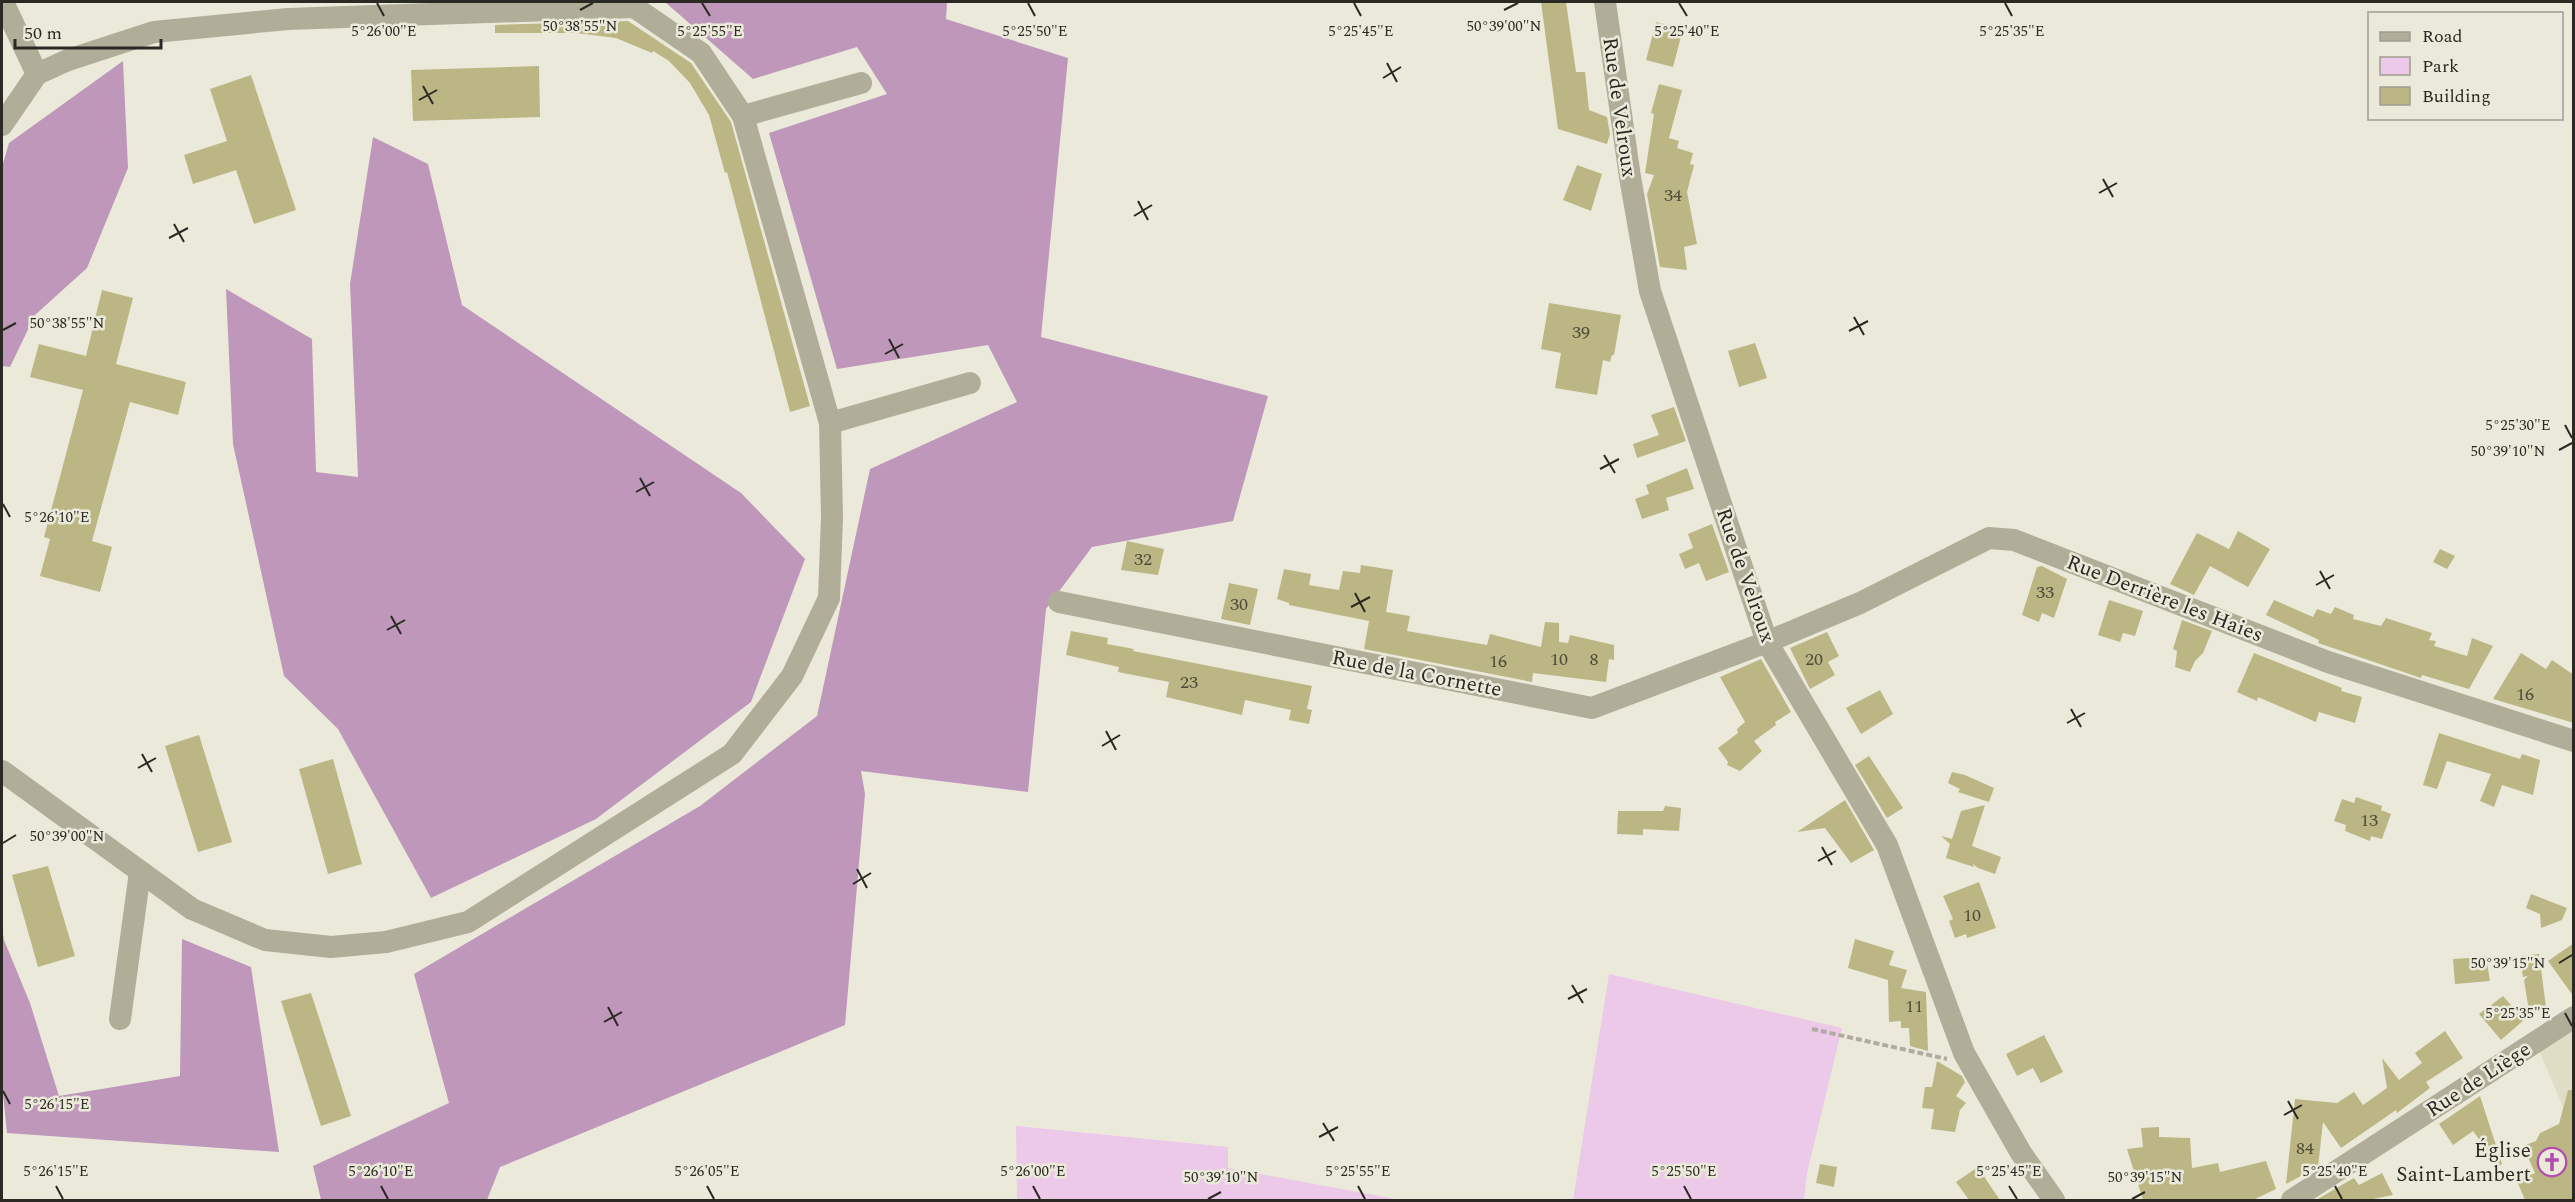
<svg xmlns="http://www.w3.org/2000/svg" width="2575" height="1202" font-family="Spectral,serif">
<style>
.built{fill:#e0ddc7}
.green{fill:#ecc8e9}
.forest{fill:#be97bb}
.building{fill:#bcb684}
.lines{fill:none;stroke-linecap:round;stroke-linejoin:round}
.path{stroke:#adac9f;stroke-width:4;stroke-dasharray:6 3;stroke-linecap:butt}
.minor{stroke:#b0ad98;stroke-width:22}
.ticks{fill:none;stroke:#2a2923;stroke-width:2}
.labels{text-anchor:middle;stroke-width:5;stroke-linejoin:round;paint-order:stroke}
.number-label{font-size:18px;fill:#4e4c3b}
.street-label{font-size:21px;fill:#2a2923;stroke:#ebeada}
.poi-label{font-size:21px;fill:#2a2923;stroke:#ebeada;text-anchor:end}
.ticks-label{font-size:15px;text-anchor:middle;fill:#2a2923;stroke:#ebeada;stroke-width:5;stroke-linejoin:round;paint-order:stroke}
</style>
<rect width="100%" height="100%" fill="#ebeada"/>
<path class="built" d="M 2573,1023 L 2573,1131 L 2538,1048 Z"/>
<g class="green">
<path d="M 1609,974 L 1842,1028 L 1807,1173 L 1804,1200 L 1573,1200 Z"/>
<path d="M 1016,1126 L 1228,1147 L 1228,1168 L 1401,1200 L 1017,1200 Z"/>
</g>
<g class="forest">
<path d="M 665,2 L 943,2 L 947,3 L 946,19 L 1068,58 L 1041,337 L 1268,396 L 1233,521 L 1092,547 L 1046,609 L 1028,792 L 861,771 L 865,794 L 845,1025 L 500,1167 L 487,1200 L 321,1200 L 313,1166 L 449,1103 L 414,974 L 700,806 L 817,716 L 870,469 L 1017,402 L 988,345 L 837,369 L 769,133 L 887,94 L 857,47 L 753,79 Z"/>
<path d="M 123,61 L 128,168 L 87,268 L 35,315 L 10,367 L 2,366 L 2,167 L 9,143 Z"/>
<path d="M 373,137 L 428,164 L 462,305 L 741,493 L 805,559 L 751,702 L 596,819 L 431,898 L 338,729 L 284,676 L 233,444 L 226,289 L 312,339 L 316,472 L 358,477 L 350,284 Z"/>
<path d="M 2,928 L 4,940 L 30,1003 L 59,1096 L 180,1076 L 182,939 L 251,967 L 279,1152 L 7,1133 L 2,1084 Z"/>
</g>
<g class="building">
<path d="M 1541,2 L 1566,2 L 1576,72 L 1585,72 L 1589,110 L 1607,117 L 1610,134 L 1607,144 L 1558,129 Z"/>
<path d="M 628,21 L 691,63 L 731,122 L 810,406 L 790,412 L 727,172 L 725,173 L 709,115 L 690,83 L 669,61 L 653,51 L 652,53 L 616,38 L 576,33 L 495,33 L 495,25 Z"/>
<path d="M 1656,22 L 1683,29 L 1673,67 L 1646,60 Z"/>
<path d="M 539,66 L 540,117 L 413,121 L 411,70 Z"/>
<path d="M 251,75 L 296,210 L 254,224 L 236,170 L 193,184 L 184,155 L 227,141 L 210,89 Z"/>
<path d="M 1659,84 L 1682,90 L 1669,138 L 1679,141 L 1677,148 L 1693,153 L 1690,164 L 1694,165 L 1687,192 L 1697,244 L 1684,247 L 1687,270 L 1660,267 L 1647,194 L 1654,175 L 1645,173 L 1654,114 L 1651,113 Z"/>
<path d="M 1577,165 L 1602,174 L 1591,211 L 1563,200 Z"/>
<path d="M 102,290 L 133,298 L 116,364 L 186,382 L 178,415 L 130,402 L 92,541 L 112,547 L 100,592 L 40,576 L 50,539 L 44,537 L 83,390 L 30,377 L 39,344 L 86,356 Z"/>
<path d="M 1549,303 L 1621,315 L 1614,355 L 1612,355 L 1610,362 L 1603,360 L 1597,395 L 1555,388 L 1561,353 L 1541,349 Z"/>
<path d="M 1755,343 L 1767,378 L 1739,387 L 1728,351 Z"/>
<path d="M 1674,407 L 1686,441 L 1637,458 L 1633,444 L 1659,435 L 1651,415 Z"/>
<path d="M 1687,468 L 1694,489 L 1666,498 L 1669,510 L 1642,519 L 1635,499 L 1649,494 L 1646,485 Z"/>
<path d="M 1712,524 L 1729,572 L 1706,581 L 1699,563 L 1685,569 L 1679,554 L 1693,548 L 1688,534 Z"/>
<path d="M 2238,531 L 2270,549 L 2248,587 L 2210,566 L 2194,595 L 2170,584 L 2197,533 L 2229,549 Z"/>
<path d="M 1127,541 L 1164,549 L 1158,575 L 1121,570 Z"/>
<path d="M 2440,549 L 2455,556 L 2447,569 L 2433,562 Z"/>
<path d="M 1361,565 L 1393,570 L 1386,612 L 1410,616 L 1407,631 L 1487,645 L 1490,634 L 1541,647 L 1545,622 L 1559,623 L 1559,642 L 1568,643 L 1570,635 L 1614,645 L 1614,660 L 1609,659 L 1606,682 L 1533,673 L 1532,682 L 1364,649 L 1369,621 L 1289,605 L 1289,603 L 1277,599 L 1284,569 L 1311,574 L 1309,585 L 1339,590 L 1343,571 L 1360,573 Z"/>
<path d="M 2042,566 L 2067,579 L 2054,618 L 2042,613 L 2039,622 L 2022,615 L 2037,567 Z"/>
<path d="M 1229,583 L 1258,589 L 1250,625 L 1221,619 Z"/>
<path d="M 2109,600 L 2143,611 L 2135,636 L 2123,633 L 2120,642 L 2098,635 Z"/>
<path d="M 2274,600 L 2313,617 L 2317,609 L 2331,614 L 2335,607 L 2354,615 L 2353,619 L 2381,626 L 2386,618 L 2432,633 L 2429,640 L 2436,641 L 2434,646 L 2467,656 L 2472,638 L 2493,646 L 2469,689 L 2422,675 L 2421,678 L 2318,643 L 2319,640 L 2266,615 Z"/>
<path d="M 2182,620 L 2212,631 L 2203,653 L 2195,661 L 2190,672 L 2175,667 L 2177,651 L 2173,649 Z"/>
<path d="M 1071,631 L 1108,638 L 1107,644 L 1134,649 L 1133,651 L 1312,686 L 1307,709 L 1312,710 L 1309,724 L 1289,720 L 1291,710 L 1245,700 L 1242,715 L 1166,697 L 1169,682 L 1118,672 L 1119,667 L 1066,655 Z"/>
<path d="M 1827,632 L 1839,656 L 1828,662 L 1835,675 L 1810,689 L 1790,648 Z"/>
<path d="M 2254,653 L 2342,688 L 2341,691 L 2362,697 L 2355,723 L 2319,712 L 2316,722 L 2258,697 L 2257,701 L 2237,692 Z"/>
<path d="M 2521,653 L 2546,669 L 2552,660 L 2574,675 L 2574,723 L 2493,699 Z"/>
<path d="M 1761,659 L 1791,712 L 1775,722 L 1776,725 L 1754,741 L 1762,751 L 1740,771 L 1727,765 L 1728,762 L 1718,748 L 1738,733 L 1737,729 L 1745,722 L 1720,677 Z"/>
<path d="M 1880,690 L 1893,714 L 1861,734 L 1846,708 Z"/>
<path d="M 2439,733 L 2520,759 L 2522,754 L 2540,760 L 2533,795 L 2502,785 L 2494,807 L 2480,801 L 2491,774 L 2447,761 L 2437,789 L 2423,785 Z"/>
<path d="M 199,735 L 232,842 L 198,852 L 165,746 Z"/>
<path d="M 1869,756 L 1903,808 L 1887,818 L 1855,765 Z"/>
<path d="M 333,759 L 362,864 L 328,874 L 299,769 Z"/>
<path d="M 1952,772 L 1965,775 L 1994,788 L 1989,802 L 1958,792 L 1960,789 L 1948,783 Z"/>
<path d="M 2356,797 L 2382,806 L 2381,810 L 2391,814 L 2382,839 L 2371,836 L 2370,841 L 2345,831 L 2346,825 L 2334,821 L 2342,799 L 2354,803 Z"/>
<path d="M 1845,800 L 1874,850 L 1851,863 L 1825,828 L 1797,832 Z"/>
<path d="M 1985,805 L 1972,846 L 2001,857 L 1995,874 L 1978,868 L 1973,864 L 1974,867 L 1946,858 L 1950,844 L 1941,836 L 1952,839 L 1961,811 Z"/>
<path d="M 1665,806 L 1681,808 L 1679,831 L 1643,829 L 1643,835 L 1617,834 L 1618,811 L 1663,811 Z"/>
<path d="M 48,866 L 75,956 L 38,967 L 12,875 Z"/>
<path d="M 1979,882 L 1996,928 L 1967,938 L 1966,934 L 1955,938 L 1949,921 L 1953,919 L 1943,896 Z"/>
<path d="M 2531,894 L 2567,908 L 2562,920 L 2541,928 L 2540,914 L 2526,908 Z"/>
<path d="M 1855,939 L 1894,951 L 1889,965 L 1907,970 L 1901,988 L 1926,992 L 1928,1051 L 1910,1046 L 1909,1028 L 1901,1028 L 1901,1021 L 1889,1022 L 1888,980 L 1848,968 Z"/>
<path d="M 2574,943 L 2574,997 L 2548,961 Z"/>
<path d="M 2539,954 L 2546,1007 L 2530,1017 L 2524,980 L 2528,976 L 2523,977 L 2519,956 Z"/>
<path d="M 2486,957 L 2490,981 L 2455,984 L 2453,959 Z"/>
<path d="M 311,993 L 351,1116 L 321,1126 L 281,1001 Z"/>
<path d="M 2503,996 L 2524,1020 L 2501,1040 L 2479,1014 Z"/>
<path d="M 2445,1031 L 2463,1058 L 2426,1082 L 2430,1088 L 2397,1113 L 2396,1110 L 2341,1148 L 2323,1122 L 2318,1167 L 2286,1184 L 2295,1099 L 2337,1103 L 2354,1092 L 2363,1105 L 2387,1088 L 2382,1058 L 2399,1080 L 2422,1063 L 2415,1053 Z"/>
<path d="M 2044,1035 L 2063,1072 L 2041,1083 L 2033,1068 L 2017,1076 L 2006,1054 Z"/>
<path d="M 1937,1061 L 1962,1076 L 1965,1082 L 1956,1096 L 1966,1103 L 1960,1110 L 1955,1132 L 1931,1129 L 1934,1109 L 1922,1108 L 1925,1087 L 1932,1087 Z"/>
<path d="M 2568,1090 L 2574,1090 L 2574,1200 L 2525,1200 L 2517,1181 L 2535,1173 L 2523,1146 L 2536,1141 L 2540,1133 L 2559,1124 Z"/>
<path d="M 2480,1096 L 2502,1164 L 2499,1166 L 2473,1131 L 2453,1145 L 2439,1124 Z"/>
<path d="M 2159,1127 L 2159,1137 L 2190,1138 L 2192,1168 L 2218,1163 L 2220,1172 L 2266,1161 L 2276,1189 L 2253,1200 L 2143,1200 L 2127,1149 L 2143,1147 L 2141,1128 Z"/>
<path d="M 1820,1164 L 1837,1167 L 1834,1187 L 1816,1183 Z"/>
<path d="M 1978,1167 L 1991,1187 L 2000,1200 L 1969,1200 L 1956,1182 Z"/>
<path d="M 2382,1173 L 2393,1195 L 2368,1200 L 2316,1200 L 2354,1178 L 2359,1185 Z"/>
</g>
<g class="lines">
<path class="path" d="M 1812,1029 L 1947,1059"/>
<g class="minor">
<path d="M 3,2 L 37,74"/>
<path d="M 1605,2 L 1630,177 L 1650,291 L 1767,642 L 1887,845 L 1964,1053 L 2021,1153 L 2054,1200"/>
<path d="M 743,116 L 861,83"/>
<path d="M 2,125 L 37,74 L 68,60 L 154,32 L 288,19 L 634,7 L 701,53 L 743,116 L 830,423 L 832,517 L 829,598 L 792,676 L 732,754 L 468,922 L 386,942 L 331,947 L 265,940 L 192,909 L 2,771"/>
<path d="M 830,423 L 970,383"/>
<path d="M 1059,602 L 1592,708 L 1767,642 L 1860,603 L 1989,538 L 2014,540 L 2328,662 L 2574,741"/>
<path d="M 120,1019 L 140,872"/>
<path d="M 2292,1200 L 2574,1017"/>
</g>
</g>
<path class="ticks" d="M 377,3 L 384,16M 702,3 L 710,16M 1028,3 L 1035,16M 1354,3 L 1361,16M 1679,3 L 1687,16M 2005,3 L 2012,16M 580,10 L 593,3M 1504,10 L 1518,3M 1387,63 L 1397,82M 1383,78 L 1401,67M 423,86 L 433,104M 419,100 L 437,90M 2103,179 L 2113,197M 2099,193 L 2117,183M 1138,201 L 1148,220M 1134,216 L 1152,205M 174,224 L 184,242M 169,238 L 188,228M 1854,317 L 1864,335M 3,330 L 16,323M 1849,331 L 1868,321M 889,339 L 899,358M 885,354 L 903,344M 2565,425 L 2572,438M 2559,450 L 2572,443M 1604,455 L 1615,473M 1600,469 L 1619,459M 640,478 L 650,496M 636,492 L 654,482M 3,504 L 10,517M 2320,571 L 2330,589M 2316,585 L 2334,575M 1355,593 L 1365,612M 1351,607 L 1370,597M 391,616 L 401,634M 387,630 L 405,620M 2071,709 L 2081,727M 2067,723 L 2085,713M 1106,731 L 1116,750M 1102,746 L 1120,735M 142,754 L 152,772M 138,768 L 156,758M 3,843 L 16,835M 1822,847 L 1832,865M 1818,861 L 1836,851M 857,869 L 867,888M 853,884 L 871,873M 2559,963 L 2572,955M 1572,985 L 1583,1003M 1568,999 L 1587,989M 608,1007 L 618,1026M 2565,1013 L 2572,1026M 604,1022 L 622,1012M 3,1091 L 10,1104M 2288,1101 L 2298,1119M 2284,1115 L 2302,1105M 1323,1123 L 1334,1141M 1319,1137 L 1338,1127M 56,1186 L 63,1199M 381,1186 L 388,1199M 707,1186 L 714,1199M 1033,1186 L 1040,1199M 1358,1186 L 1365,1199M 1684,1186 L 1691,1199M 2009,1186 L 2017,1199M 2335,1186 L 2342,1199M 1208,1199 L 1221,1192M 2132,1199 L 2145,1192"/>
<defs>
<g id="church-ring" transform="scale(1.5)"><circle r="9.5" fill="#ebeada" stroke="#b24baf" stroke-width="1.5"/><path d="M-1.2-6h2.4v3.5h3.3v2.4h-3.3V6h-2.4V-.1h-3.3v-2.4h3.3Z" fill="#b24baf"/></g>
</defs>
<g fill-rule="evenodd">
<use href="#church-ring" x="2552" y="1162"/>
</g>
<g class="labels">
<g class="number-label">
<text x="1673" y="201">34</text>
<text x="1581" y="338">39</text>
<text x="1143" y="565">32</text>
<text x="2045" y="598">33</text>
<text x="1239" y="610">30</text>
<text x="1559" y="665">10</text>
<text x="1594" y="665">8</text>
<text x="1814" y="665">20</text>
<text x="1498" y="667">16</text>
<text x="1189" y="688">23</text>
<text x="2525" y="700">16</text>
<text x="2369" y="826">13</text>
<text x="1972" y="921">10</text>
<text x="1914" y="1012">11</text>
<text x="2305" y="1154">84</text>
</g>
<g class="street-label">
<text transform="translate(1620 107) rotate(82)" y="7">Rue de Velroux</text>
<text transform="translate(1746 575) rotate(71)" y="7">Rue de Velroux</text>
<text transform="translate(2165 598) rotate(21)" y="7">Rue Derrière les Haies</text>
<text transform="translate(1417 673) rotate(11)" y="7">Rue de la Cornette</text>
<text transform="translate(2478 1079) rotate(-33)" y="7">Rue de Liège</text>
</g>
<g class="poi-label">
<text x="2531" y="1157">Église<tspan x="2531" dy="24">Saint-Lambert</tspan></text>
</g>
</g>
<g class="ticks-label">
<text x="580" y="31">50°38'55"N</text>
<text x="1504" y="31">50°39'00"N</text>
<text x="384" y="36">5°26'00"E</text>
<text x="710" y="36">5°25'55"E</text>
<text x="1035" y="36">5°25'50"E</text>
<text x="1361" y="36">5°25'45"E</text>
<text x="1687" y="36">5°25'40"E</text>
<text x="2012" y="36">5°25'35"E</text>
<text x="67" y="328">50°38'55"N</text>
<text x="2518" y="430">5°25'30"E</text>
<text x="2508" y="456">50°39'10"N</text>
<text x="57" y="522">5°26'10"E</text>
<text x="67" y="841">50°39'00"N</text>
<text x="2508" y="968">50°39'15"N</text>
<text x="2518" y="1018">5°25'35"E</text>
<text x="57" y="1109">5°26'15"E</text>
<text x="56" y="1176">5°26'15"E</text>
<text x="381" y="1176">5°26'10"E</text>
<text x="707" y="1176">5°26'05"E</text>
<text x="1033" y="1176">5°26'00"E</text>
<text x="1358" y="1176">5°25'55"E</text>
<text x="1684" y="1176">5°25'50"E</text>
<text x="2009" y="1176">5°25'45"E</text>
<text x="2335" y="1176">5°25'40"E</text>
<text x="1221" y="1182">50°39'10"N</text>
<text x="2145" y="1182">50°39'15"N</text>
</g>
<rect width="2575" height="1202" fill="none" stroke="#2a2923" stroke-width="6"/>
<rect x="2368" y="12" width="195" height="108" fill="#ebeada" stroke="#9e9d91" stroke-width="1.5"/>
<rect x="2380" y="32" width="30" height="9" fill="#b0ad98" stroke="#9e9d91" stroke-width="1.5"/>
<text x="2422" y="42" font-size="18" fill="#2a2923">Road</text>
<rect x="2380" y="57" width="30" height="18" fill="#ecc8e9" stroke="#9e9d91" stroke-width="1.5"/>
<text x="2422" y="72" font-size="18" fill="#2a2923">Park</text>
<rect x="2380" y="87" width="30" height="18" fill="#bcb684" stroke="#9e9d91" stroke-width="1.5"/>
<text x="2422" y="102" font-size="18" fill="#2a2923">Building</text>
<path d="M15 39v9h146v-9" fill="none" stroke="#2a2923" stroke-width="3"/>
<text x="24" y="39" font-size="18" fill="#2a2923" stroke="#ebeada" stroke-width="4.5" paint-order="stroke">50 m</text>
</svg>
